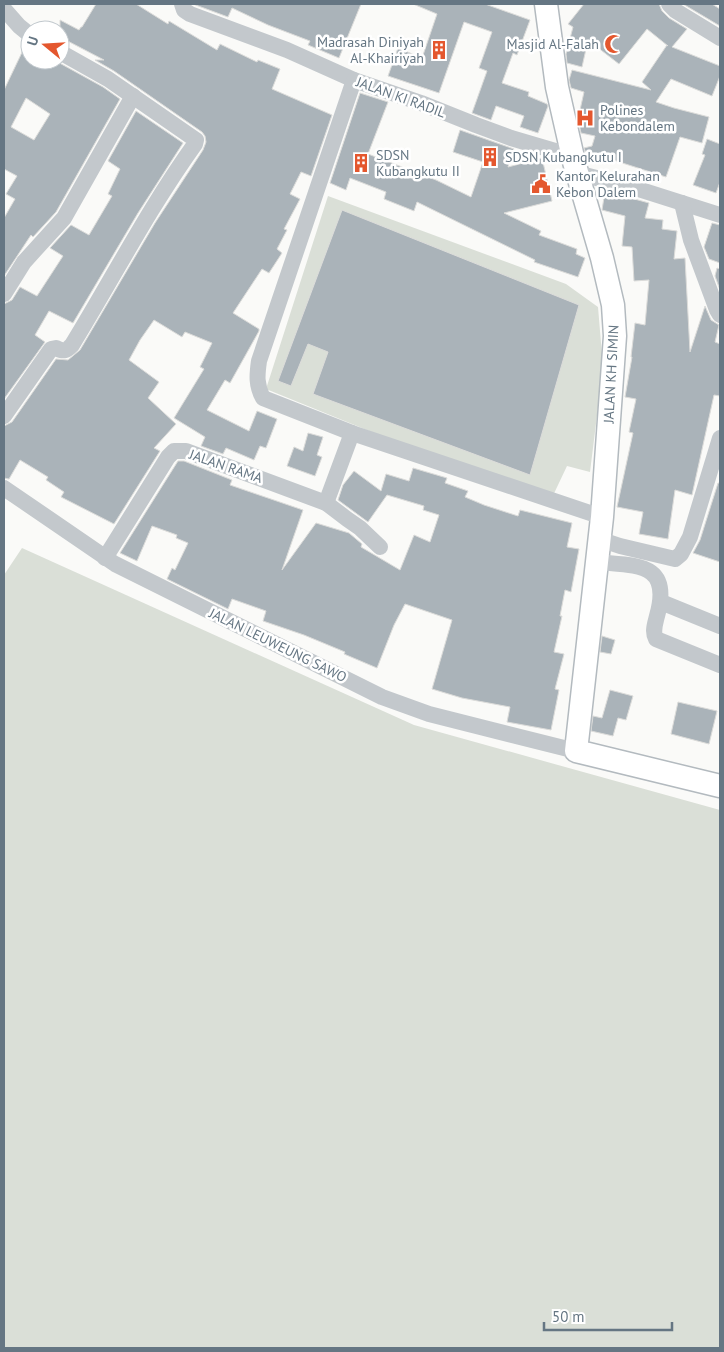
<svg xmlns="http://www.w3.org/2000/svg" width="724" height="1352" font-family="'PT Sans',sans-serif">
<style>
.green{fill:#dadfd7}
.building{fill:#aab3b9;stroke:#dcdcda;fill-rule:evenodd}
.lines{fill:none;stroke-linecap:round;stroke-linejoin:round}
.secondary-casing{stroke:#b3babf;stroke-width:25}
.street{stroke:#c3c8cc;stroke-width:16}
.secondary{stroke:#fff;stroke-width:22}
.labels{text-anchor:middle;stroke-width:5;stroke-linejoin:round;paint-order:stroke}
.poi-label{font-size:14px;fill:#657683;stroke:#fff;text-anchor:start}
.street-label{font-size:14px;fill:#657683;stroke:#fff}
</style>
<rect width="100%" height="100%" fill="#fafaf8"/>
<g class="green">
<path d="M 328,196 L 566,284 L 598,307 L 603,367 L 590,472 L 567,466 L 549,504 L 266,389 Z"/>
<path d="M 22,548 L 414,725 L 720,810 L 720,1348 L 4,1348 L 4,575 Z"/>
</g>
<g class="building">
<path d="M 96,4 L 136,4 L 168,24 L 169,21 L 217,50 L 220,44 L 257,62 L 258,60 L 280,69 L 272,89 L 332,115 L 311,176 L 301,172 L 290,194 L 300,199 L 284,229 L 287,230 L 277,249 L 282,253 L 269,273 L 262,269 L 233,313 L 259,329 L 259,331 L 230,383 L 225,380 L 207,410 L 249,431 L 257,411 L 277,419 L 266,448 L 260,446 L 254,460 L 226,448 L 223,454 L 201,446 L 205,437 L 174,418 L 204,369 L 200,367 L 212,343 L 185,332 L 182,337 L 154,320 L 140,340 L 129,360 L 159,382 L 148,398 L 176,424 L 154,448 L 160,451 L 114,524 L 61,497 L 64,492 L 46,480 L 48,477 L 20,460 L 9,479 L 4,478 L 4,426 L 12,422 L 56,359 L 68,360 L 80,350 L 155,223 L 203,150 L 206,142 L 205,136 L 202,132 L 114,71 L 95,60 L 104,60 L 60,37 L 60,20 L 79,30 L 81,27 L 82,27 Z"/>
<path d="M 193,4 L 361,4 L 339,58 L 308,45 L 310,41 L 268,25 L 232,8 L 228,17 Z"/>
<path d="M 413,4 L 485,4 L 530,20 L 517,55 L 513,53 L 502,83 L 529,92 L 528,96 L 547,104 L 548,106 L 538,133 L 520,127 L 524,116 L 496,106 L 491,120 L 472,113 L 487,71 L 479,68 L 492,32 L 464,22 L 439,93 L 388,76 L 398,48 L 422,58 L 437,14 Z"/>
<path d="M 584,4 L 659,4 L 662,11 L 669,18 L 687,29 L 672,47 L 720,66 L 720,76 L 712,96 L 671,79 L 656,102 L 674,108 L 709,117 L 702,143 L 680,137 L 666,177 L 585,151 L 584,148 L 592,146 L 595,136 L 581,133 L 578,119 L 584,92 L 571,88 L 569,80 L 572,70 L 651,90 L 642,82 L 667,45 L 668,46 L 647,29 L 619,64 L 588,40 L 582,67 L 567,63 L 566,54 L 573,27 L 568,24 Z"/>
<path d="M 683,4 L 712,4 L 720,9 L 720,26 Z"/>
<path d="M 26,44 L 30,45 L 30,60 L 54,60 L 103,87 L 120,99 L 56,212 L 33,237 L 31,235 L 4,276 L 4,218 L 15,199 L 6,194 L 17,176 L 4,169 L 4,90 ZM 26,98 L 50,114 L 34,140 L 11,127 Z"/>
<path d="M 360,93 L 388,102 L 368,154 L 436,180 L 471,197 L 483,162 L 453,152 L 460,130 L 514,149 L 508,167 L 542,158 L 552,201 L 504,213 L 541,231 L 539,235 L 577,249 L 576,254 L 585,258 L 578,277 L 534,262 L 535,260 L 417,202 L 414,211 L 384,199 L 386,192 L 350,178 L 346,190 L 330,183 Z"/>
<path d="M 136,111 L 183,143 L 138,213 L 73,323 L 49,311 L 35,335 L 45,342 L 4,399 L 4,304 L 12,300 L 20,287 L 37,296 L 63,256 L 50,248 L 71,225 L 89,235 L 112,196 L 108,194 L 120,169 L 108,161 Z"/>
<path d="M 707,139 L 720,144 L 720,182 L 716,193 L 693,185 L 705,155 L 702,154 Z"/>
<path d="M 605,191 L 649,203 L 645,218 L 663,220 L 662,229 L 677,231 L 674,259 L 685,258 L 690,352 L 705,306 L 711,320 L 719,325 L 715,342 L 720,344 L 720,396 L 714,395 L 692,495 L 675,490 L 668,539 L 639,534 L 643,512 L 617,507 L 633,433 L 629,432 L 636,399 L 625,397 L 632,357 L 631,357 L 635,323 L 645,325 L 649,280 L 634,281 L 632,247 L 622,246 L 625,216 L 602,210 Z"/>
<path d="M 342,210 L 579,305 L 530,475 L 313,394 L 328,352 L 308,344 L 291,386 L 278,381 Z"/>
<path d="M 712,223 L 720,225 L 720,263 L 709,259 L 704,247 Z"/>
<path d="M 717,268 L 720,269 L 720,290 L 715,276 Z"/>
<path d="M 308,433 L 323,437 L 317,455 L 322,457 L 315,476 L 287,466 L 294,447 L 303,451 Z"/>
<path d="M 178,461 L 184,461 L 232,480 L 230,485 L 303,510 L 282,570 L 316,523 L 349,533 L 362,544 L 361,547 L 400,570 L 414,535 L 430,542 L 439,515 L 423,510 L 424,506 L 387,495 L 368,522 L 338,500 L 343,485 L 354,471 L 381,491 L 386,474 L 409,481 L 413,468 L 447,478 L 445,483 L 468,491 L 465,497 L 484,505 L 518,516 L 520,510 L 572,523 L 567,547 L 579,549 L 571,592 L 565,590 L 560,616 L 562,616 L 554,652 L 564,654 L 555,689 L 559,690 L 551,730 L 507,722 L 510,707 L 462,698 L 432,689 L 452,620 L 405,604 L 394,625 L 377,668 L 344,654 L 345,652 L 304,635 L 263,621 L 266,611 L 232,599 L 228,609 L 167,579 L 172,568 L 175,570 L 188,543 L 176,538 L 177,535 L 152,526 L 137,561 L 120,553 Z"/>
<path d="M 718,483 L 720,483 L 720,562 L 693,553 L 700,540 Z"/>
<path d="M 602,636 L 615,640 L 611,654 L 600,652 Z"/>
<path d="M 610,690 L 633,696 L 626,720 L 618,718 L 613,736 L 591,731 L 593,716 L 602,718 Z"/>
<path d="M 678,702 L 717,711 L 709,744 L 671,734 Z"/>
</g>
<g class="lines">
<g class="secondary-casing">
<path id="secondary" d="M 546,4 L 557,87 L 574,162 L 602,258 L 613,305 L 615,336 L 602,517 L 576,751 L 720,786"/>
</g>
<g class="street">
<path d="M 182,4 L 184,10 L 190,14 L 287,50 L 354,80 L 421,103 L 476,125 L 511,138 L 572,156"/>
<path d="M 669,4 L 676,11 L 720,38"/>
<path d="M 4,9 L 19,26 L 30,35"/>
<path d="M 354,80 L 259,361 C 257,375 256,385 263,398 L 352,433 L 602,517"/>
<path d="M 577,173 L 635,188 L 720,215"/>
<path d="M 682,203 L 691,240 L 717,310 L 720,315"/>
<path d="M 4,294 L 24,262 L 64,218 L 133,96"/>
<path d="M 4,416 L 51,349 L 56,348 C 64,352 66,351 72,345 C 113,278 149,208 195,144 L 196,140 L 108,79 L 60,52"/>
<path d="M 4,488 L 115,564 L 382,697 L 429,714 L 576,751"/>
<path d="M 326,503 L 352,433"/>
<path d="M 599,539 L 620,546 L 675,559 L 681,554 L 690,537 L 720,438"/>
<path d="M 105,558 L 168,457 L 174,451 L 186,451 L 326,503 L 347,519 L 360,528 L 380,547"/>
<path d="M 597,562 C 637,566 672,562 657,616 C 655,624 652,632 656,639 L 720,665"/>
<path d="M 661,602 L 720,626"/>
</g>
<use href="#secondary" class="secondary"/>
</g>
<defs>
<g id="mosque-bare" transform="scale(1.5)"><path d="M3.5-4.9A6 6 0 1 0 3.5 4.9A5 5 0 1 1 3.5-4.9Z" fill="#e4572e" stroke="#fff" stroke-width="2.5" paint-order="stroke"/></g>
<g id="building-bare" transform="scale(1.5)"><path d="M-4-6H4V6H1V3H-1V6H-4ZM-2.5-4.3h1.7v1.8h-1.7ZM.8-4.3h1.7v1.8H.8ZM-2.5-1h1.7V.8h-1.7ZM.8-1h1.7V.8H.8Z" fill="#e4572e" stroke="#fff" stroke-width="2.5" paint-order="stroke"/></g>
<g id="hospital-bare" transform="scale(1.5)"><path d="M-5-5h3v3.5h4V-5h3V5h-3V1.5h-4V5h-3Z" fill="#e4572e" stroke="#fff" stroke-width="2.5" paint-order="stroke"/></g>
<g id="civic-bare" transform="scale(1.5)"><path d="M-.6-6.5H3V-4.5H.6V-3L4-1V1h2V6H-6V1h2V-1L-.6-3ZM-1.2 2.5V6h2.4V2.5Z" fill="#e4572e" stroke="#fff" stroke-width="2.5" paint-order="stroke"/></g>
</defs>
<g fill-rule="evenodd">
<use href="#mosque-bare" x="614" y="44"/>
<use href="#building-bare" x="439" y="50"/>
<use href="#hospital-bare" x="585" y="118"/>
<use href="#building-bare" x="490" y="157"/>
<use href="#building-bare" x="361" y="163"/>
<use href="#civic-bare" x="541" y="184"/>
</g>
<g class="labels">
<g class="poi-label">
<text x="424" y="47" text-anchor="end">Madrasah Diniyah<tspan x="424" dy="16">Al-Khairiyah</tspan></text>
<text x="599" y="49" text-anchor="end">Masjid Al-Falah</text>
<text x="600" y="115">Polines<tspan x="600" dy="16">Kebondalem</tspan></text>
<text x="376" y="160">SDSN<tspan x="376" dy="16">Kubangkutu II</tspan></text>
<text x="505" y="162">SDSN Kubangkutu I</text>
<text x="556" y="181">Kantor Kelurahan<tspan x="556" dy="16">Kebon Dalem</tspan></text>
</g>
<g class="street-label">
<text transform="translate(401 97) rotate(20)" y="5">JALAN KI RADIL</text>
<text transform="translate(611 374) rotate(-87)" y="5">JALAN KH SIMIN</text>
<text transform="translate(226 466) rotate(19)" y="5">JALAN RAMA</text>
<text transform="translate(278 645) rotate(26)" y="5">JALAN LEUWEUNG SAWO</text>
</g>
</g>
<rect width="724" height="1352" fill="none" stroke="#657683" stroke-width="10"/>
<g transform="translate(45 45) rotate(288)"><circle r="24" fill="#ffffff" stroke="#c1c8cd"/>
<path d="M0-4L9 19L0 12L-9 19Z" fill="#e4572e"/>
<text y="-8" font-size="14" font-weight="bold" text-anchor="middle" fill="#657683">U</text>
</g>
<path d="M544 1322v8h128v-8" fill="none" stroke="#657683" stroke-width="2.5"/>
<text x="552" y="1322" font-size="15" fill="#657683" stroke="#ffffff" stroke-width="4" paint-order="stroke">50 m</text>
</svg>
